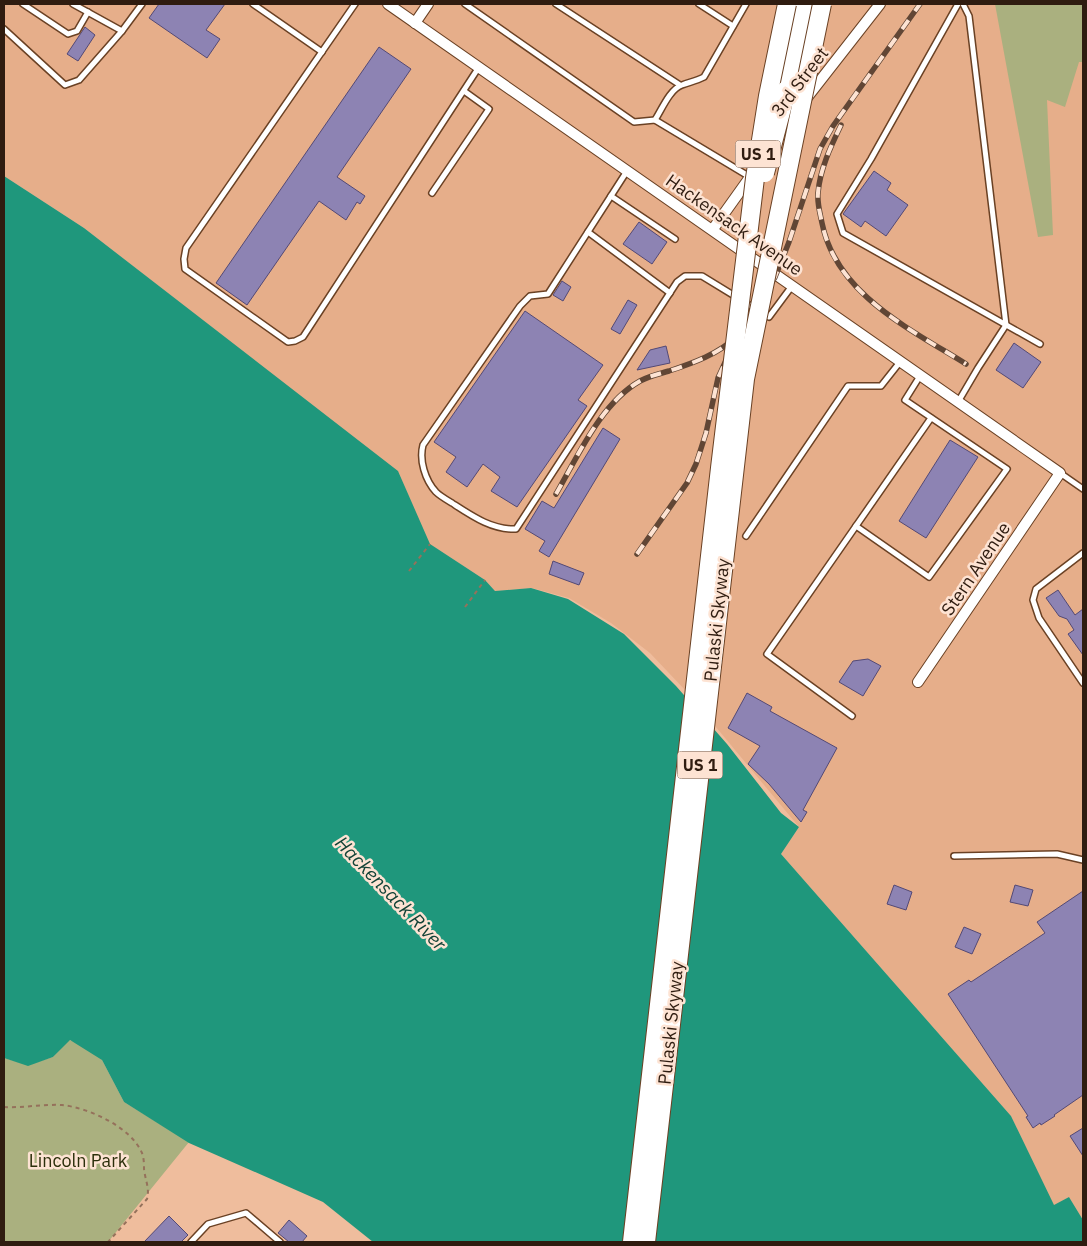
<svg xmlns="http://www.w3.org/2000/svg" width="1087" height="1246" font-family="'IBM Plex Sans',sans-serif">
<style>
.built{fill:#e6ae8a}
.green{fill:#aab07f}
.water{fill:#1f977c}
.building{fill:#8d83b3;stroke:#534975}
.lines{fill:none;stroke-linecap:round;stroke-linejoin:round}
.lane-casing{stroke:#6a4124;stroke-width:8}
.street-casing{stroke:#6a4124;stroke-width:12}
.highway-casing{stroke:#6a4124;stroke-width:20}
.path{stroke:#95715b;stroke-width:2;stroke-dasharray:4 4;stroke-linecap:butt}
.lane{stroke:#fff;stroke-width:5}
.street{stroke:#fff;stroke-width:10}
.highway{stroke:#fff;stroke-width:18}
.rail-casing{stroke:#614635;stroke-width:5.5}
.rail{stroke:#fde3d3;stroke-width:4;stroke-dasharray:11;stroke-linecap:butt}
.highway-bridge-casing{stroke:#6a4124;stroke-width:20;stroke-linecap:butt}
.highway-bridge{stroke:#fff;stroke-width:18}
.labels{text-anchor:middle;stroke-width:5;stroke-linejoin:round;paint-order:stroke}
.shield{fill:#fde3d3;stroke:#6d584a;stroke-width:1}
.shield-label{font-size:16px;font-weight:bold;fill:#2f1c10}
.street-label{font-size:18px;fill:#2f1c10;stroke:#fde3d3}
.park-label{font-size:18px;fill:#2c2f0b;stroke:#fde3d3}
.water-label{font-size:19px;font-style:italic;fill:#124236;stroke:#fde3d3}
</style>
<rect width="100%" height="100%" fill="#efbd9d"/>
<path class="built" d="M 4,4 L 1083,4 L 1083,1220 L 1069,1197 L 1054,1206 L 1011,1116 L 781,854 L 799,827 L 686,691 L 650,653 L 611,623 L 569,598 L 532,588 L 495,591 L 485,580 L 428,543 L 399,473 L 84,228 L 4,176 Z"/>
<g class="green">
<path d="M 995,4 L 1083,4 L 1083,62 L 1079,62 L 1065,107 L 1047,100 L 1053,235 L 1038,237 Z"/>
<path d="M 69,1040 L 94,1048 L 102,1060 L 124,1102 L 189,1142 L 108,1242 L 4,1242 L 4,1058 L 28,1065 L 53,1057 Z"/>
</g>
<path class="water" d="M 4,176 L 84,228 L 398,471 L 430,544 L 485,580 L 495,591 L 531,588 L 568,599 L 624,634 L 676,686 L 727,744 L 781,813 L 799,827 L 781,854 L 1011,1116 L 1054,1205 L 1069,1197 L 1083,1220 L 1083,1242 L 373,1242 L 323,1202 L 189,1143 L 124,1102 L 102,1060 L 70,1040 L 53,1057 L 28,1066 L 4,1058 Z"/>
<g class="building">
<path d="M 159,4 L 225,4 L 206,30 L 220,39 L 207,58 L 149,18 Z"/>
<path d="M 85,27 L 95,35 L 78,61 L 67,54 Z"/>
<path d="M 379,47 L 411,69 L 337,177 L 365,196 L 360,204 L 357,202 L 346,220 L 319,201 L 247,305 L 216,283 Z"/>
<path d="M 874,171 L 891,183 L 887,190 L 908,205 L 886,236 L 865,221 L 861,227 L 843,214 Z"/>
<path d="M 639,222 L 667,242 L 652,264 L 623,244 Z"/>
<path d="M 562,281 L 571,287 L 563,301 L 553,295 Z"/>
<path d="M 628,300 L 637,305 L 620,334 L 611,329 Z"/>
<path d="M 525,311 L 603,365 L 578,400 L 587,406 L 517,507 L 491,491 L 500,477 L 483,464 L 467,487 L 446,472 L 456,457 L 434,442 Z"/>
<path d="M 1014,343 L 1041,362 L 1023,388 L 996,370 Z"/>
<path d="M 666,346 L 670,363 L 637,370 L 650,350 Z"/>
<path d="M 603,428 L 620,439 L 549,557 L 539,551 L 545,541 L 525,529 L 542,501 L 554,508 Z"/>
<path d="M 950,440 L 978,457 L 926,538 L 899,521 Z"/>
<path d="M 553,561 L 584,573 L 579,585 L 549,574 Z"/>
<path d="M 1058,590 L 1075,615 L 1083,609 L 1083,655 L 1068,634 L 1074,630 L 1067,619 L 1059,616 L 1046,598 Z"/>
<path d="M 868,659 L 881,666 L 863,696 L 839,682 L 853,661 Z"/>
<path d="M 747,693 L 772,707 L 770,711 L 837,748 L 803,810 L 807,812 L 801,822 L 769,784 L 748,764 L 760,746 L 728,728 Z"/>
<path d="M 894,885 L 912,892 L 906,910 L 887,904 Z"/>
<path d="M 1015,885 L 1033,890 L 1028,906 L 1010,902 Z"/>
<path d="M 1083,891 L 1083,1095 L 1054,1115 L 1055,1116 L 1041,1125 L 1040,1123 L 1033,1128 L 1026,1117 L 1028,1116 L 948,994 L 969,980 L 971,982 L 1045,933 L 1037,922 Z"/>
<path d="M 964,927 L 981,934 L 972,954 L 955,947 Z"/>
<path d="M 1083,1128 L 1083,1156 L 1070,1136 Z"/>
<path d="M 169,1216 L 188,1235 L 181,1242 L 144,1242 Z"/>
<path d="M 289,1220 L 307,1236 L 302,1242 L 289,1242 L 278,1233 Z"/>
</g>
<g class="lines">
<g class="lane-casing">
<g id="lane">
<path d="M 23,4 L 68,34 L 77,31 L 88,12"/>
<path d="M 73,4 L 122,31"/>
<path d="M 253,4 L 322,52"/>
<path d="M 355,4 L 186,248 L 184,259 L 185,269 L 288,342 L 295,341 L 303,337 L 479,67"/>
<path d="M 465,4 L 634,122 L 655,120 C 662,109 670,89 682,85 C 690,82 696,81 704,77 L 746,4"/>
<path d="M 556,4 L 680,85"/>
<path d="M 699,4 L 733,26"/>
<path d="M 958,4 L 871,159 L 837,214 L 843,233 L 1040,344"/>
<path d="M 4,29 L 65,85 L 79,80 L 122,31 L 142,4"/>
<path d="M 655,120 L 750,177"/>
<path d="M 627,171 L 548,294 L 530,296 L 520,306 L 423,445 C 419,460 425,480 436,492 C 440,496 447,500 452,503 C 472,516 492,530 516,529 L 677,282 L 685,276 L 702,276 L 769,317 L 792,286"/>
<path d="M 432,193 L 489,109 L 464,91"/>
<path d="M 611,196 L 675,239"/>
<path d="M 588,232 L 670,293"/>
<path d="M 958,402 L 978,368 L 1006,325 L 969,16 L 963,4"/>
<path d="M 1060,473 L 1083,489"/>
<path d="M 856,526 L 931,418"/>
<path d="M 746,536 L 848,386 L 881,386 L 900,362"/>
<path d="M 1083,553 L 1036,589 L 1033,600 L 1039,618 L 1083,683"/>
<path d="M 852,716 L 767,654 L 856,526 L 929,577 L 1007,469 L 905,400 L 920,376"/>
<path d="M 954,856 L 1057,854 L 1083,860"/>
<path d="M 191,1242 L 208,1224 L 246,1213 L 280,1242"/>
</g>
</g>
<g class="street-casing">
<g id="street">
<path d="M 388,4 L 1060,473 L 918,682"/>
<path d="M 415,23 L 428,4"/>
<path d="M 805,100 L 880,4"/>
<path d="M 713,229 L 753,173"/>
</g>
</g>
<g class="highway-casing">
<path id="highway" d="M 787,89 L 805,4"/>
</g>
<g class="path">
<path d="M 409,571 L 430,544"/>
<path d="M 465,607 L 485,580"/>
<path d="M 4,1107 C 23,1108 43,1104 62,1105 C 89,1108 131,1127 142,1153 C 144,1158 144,1164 144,1169 C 145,1179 150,1189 147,1199 L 108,1242"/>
</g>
<use href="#lane" class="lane"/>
<use href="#street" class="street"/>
<use href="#highway" class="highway"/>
<g class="rail-casing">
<g id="rail">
<path d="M 841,125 C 831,146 820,169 818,193 C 817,203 820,213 822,223 C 836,294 910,329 966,364"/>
<path d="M 556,494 C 578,456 601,403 640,381 C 649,376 659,374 669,371 C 693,363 719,354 737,336"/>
<path d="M 637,554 L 687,483 L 696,464 L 706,433 L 718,378 L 728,356 L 775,277 L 789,242 L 820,149 L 833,126 L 920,4"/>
</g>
</g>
<use href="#rail" class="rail"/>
<g class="highway-bridge-casing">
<g id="highway-bridge">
<path d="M 765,173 L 787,89"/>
<path d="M 632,1242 L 720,468 L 755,178 L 768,96 L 787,4"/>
<path d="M 646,1242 L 745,379 L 822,4"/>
</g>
</g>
<use href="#highway-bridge" class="highway-bridge"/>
</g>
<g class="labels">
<g class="shield">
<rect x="735.5" y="140.5" width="45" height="27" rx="4"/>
<rect x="677.5" y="751.5" width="45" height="27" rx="4"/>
</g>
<g class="shield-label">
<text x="758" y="160">US 1</text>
<text x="700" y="771">US 1</text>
</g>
<g class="street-label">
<text transform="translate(800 82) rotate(-53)" y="6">3rd Street</text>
<text transform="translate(734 225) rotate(35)" y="6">Hackensack Avenue</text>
<text transform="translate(976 569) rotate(-56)" y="6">Stern Avenue</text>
<text transform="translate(717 620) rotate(-84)" y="6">Pulaski Skyway</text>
<text transform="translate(671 1023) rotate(-84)" y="6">Pulaski Skyway</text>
</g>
<g class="park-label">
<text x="78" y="1167">Lincoln Park</text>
</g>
<g class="water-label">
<text transform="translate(391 893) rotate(46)" y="7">Hackensack River</text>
</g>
</g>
<rect width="1087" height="1246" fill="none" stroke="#2f1c10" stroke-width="10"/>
</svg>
